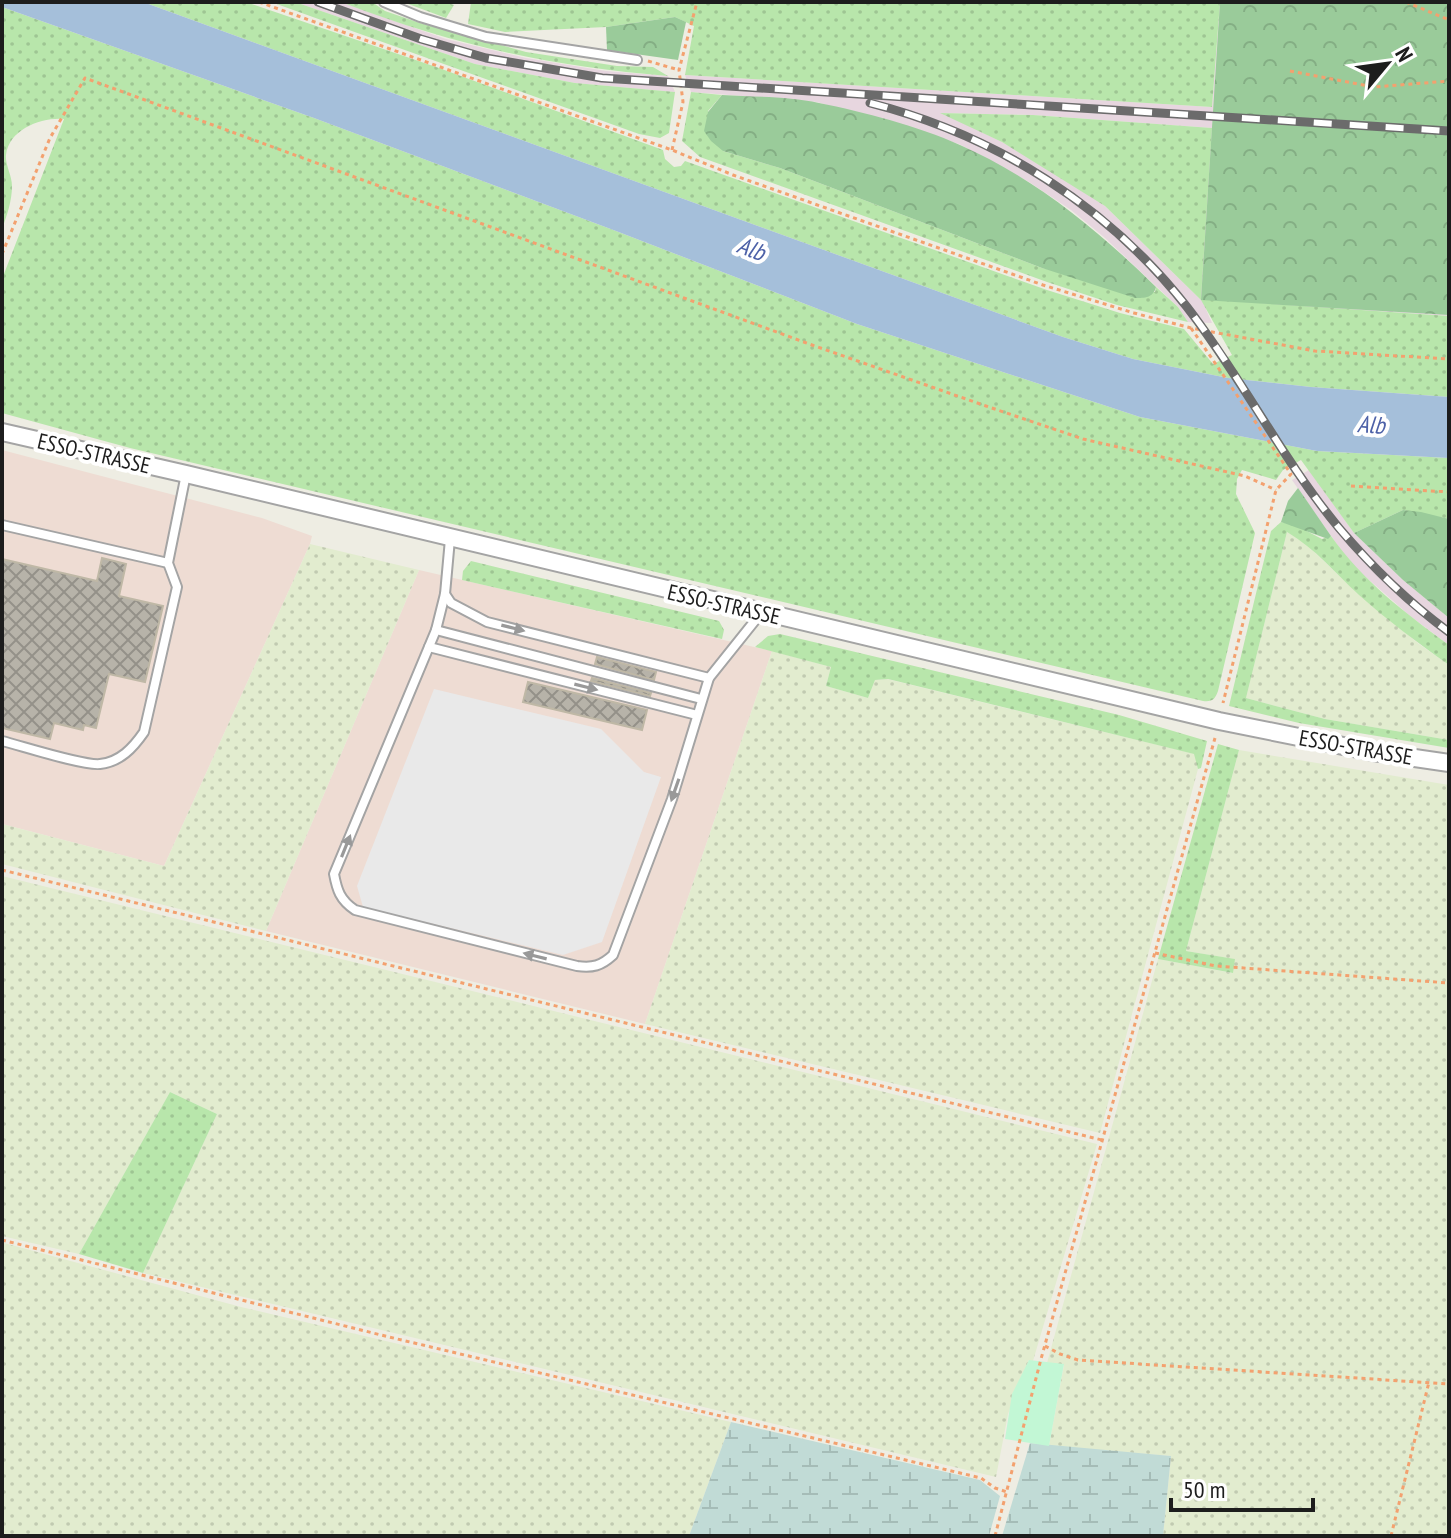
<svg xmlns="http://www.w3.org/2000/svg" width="1451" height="1538" font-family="'PT Sans Narrow',sans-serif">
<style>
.commercial{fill:#eedcd3}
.industrial{fill:#e7d6df;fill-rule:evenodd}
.farmland{fill:url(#farmland-dots)}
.grass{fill:url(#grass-dots)}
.forest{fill:url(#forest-crowns)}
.wetland{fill:url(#wetland-marsh)}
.park{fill:#c2f7d5}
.parking{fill:#e9e9e9}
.water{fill:#a5bfda}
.building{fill:url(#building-cross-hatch);stroke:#bfb8a6;stroke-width:2}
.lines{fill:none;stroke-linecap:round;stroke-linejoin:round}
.lane-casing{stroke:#a4a4a4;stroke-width:12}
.street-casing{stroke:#a4a4a4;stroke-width:20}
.path{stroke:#f3a16f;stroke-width:3;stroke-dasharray:4 4;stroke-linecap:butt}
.lane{stroke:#fff;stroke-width:8}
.street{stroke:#fff;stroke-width:16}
.rail-casing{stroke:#6b6b6b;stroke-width:9}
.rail{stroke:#fff;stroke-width:6;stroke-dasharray:18;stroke-linecap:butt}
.oneway{fill:#999}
.labels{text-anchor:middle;stroke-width:8;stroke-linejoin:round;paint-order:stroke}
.street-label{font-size:22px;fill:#1d1d1d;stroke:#fff}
.water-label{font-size:24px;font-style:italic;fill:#4e62a8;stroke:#fff}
</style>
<defs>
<pattern id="farmland-dots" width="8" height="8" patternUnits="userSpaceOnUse" patternTransform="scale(2)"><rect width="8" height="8" fill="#e2eccf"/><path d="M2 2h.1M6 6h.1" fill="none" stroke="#c1cab1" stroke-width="1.8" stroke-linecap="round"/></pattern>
<pattern id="grass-dots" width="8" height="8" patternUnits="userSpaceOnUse" patternTransform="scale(2)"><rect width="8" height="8" fill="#b8e6ab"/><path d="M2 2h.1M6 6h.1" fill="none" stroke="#9ec593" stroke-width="1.8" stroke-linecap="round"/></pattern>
<pattern id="forest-crowns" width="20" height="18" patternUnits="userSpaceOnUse" patternTransform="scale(2)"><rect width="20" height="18" fill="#9acb9a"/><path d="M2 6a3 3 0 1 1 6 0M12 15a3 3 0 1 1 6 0" fill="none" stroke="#84ae84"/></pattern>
<pattern id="wetland-marsh" width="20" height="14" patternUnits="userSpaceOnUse" patternTransform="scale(2)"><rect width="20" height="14" fill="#c1dbd6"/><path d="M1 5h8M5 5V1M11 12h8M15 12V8" fill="none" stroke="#a5bcb7"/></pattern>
<pattern id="building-cross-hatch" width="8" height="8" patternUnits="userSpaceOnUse" patternTransform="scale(2)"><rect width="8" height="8" fill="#b7b3a9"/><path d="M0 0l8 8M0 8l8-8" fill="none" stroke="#949189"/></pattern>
</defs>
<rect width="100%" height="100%" fill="#eeede3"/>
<g class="commercial">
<path d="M 2,450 L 262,518 L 312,536 L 310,544 L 164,866 L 2,824 Z"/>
<path d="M 419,570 L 772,651 L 645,1024 L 266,931 Z"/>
</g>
<g class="industrial">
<path d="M 295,2 L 341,2 L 446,39 L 526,58 L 606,71 L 668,76 L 675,92 L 575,83 L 475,64 Z"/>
<path d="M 1220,2 L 1449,2 L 1449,316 L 1202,300 L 1212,323 L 1188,322 L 1178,307 L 1105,238 L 1071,210 L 1029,182 L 959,144 L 817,102 L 691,92 L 685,75 L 1212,107 ZM 943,113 L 1033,115 L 1212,128 L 1200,299 L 1105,206 L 1083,189 L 1002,142 Z"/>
<path d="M 1309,470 L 1354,533 L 1403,580 L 1449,618 L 1449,645 L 1410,616 L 1350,563 L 1292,480 Z"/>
</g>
<g class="farmland">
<path d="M 1287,532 L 1304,542 L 1357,593 L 1419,644 L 1449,665 L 1449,740 L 1325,719 L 1246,698 Z"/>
<path d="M 310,544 L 419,570 L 266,931 L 2,864 L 2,824 L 164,866 Z"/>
<path d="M 772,651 L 831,667 L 826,686 L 868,698 L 875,680 L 887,679 L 1195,754 L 1198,769 L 1100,1133 L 645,1024 Z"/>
<path d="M 1239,750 L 1449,785 L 1449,1536 L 1163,1536 L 1171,1456 L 1049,1446 L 1064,1365 L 1047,1363 L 1158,959 L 1232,973 L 1234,959 L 1186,951 Z"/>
<path d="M 2,876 L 1097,1144 L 1033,1361 L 1029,1360 L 1008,1414 L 996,1477 L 143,1273 L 217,1114 L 170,1092 L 79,1254 L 2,1236 Z"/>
<path d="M 4,1243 L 241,1307 L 731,1422 L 689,1536 L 2,1536 L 2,1247 Z"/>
</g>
<g class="grass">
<path d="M 143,2 L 246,2 L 439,68 L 663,150 L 665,159 L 674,167 L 681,166 L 685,161 L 1047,290 L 1120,313 L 1184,329 L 1213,364 L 1232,355 L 1201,300 L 1105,206 L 1002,142 L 940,113 L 1033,115 L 1212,128 L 1201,299 L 1449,316 L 1449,397 L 1311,387 L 1228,378 L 1133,359 L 1063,337 Z"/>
<path d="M 271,2 L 295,2 L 475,64 L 575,83 L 675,92 L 669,133 L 660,138 L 639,134 Z"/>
<path d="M 341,2 L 372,2 L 385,11 L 420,23 L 526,52 L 617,66 L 653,67 L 668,76 C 549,66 453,45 341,2 Z"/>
<path d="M 403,2 L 444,2 L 454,5 L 446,18 Z"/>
<path d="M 471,2 L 1220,2 L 1212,107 L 685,75 L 694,26 L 675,17 L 606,27 L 505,32 L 468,24 Z"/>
<path d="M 2,7 L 314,118 L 616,231 L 857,324 L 1140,417 L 1317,451 L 1449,458 L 1449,519 L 1403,510 L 1354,533 L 1301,460 L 1283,470 L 1276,480 L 1242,470 L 1237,479 L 1236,494 L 1255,533 L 1218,691 C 1215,699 1213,702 1203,701 L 130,448 L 2,413 L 2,279 L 64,119 C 42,117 9,129 6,155 C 5,165 12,175 12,186 C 12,201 7,215 2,229 Z"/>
<path d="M 691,92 L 722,95 L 708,111 L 723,151 L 780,168 L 1042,268 L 1155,292 L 1156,287 L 1178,307 L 1188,322 L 1117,305 L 1047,282 L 700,157 L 682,141 Z"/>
<path d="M 1281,522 L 1297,526 L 1322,539 L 1331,536 C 1363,581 1405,613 1449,645 L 1449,665 C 1418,643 1387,620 1359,595 C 1335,573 1316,549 1287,532 L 1246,698 L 1325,719 L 1449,740 L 1449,748 L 1299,723 L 1229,706 L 1271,531 Z"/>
<path d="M 471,561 L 719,621 L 724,630 L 722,639 L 462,580 L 463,571 Z"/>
<path d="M 780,634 L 1119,715 L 1207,741 L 1201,768 L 1198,769 L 1194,754 L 888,679 L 875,680 L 868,698 L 826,686 L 831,667 L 755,647 L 768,636 Z"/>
<path d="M 1218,744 L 1239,750 L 1186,951 L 1235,959 L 1233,973 L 1158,959 Z"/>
<path d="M 170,1092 L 217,1114 L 143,1273 L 79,1254 Z"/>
</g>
<g class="forest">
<path d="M 1220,2 L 1449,2 L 1449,315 L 1201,300 Z"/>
<path d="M 675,17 L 686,22 L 678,60 L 607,50 L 606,27 Z"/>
<path d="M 722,95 C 753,97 788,96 819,103 C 864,112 918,126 960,145 C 1035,178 1098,230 1156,287 C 1153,298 1145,298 1135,298 L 1042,268 L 780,168 L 723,151 L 711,141 L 704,131 L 708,112 Z"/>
<path d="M 1298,488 L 1331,536 L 1328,539 L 1281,522 L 1288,501 Z"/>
<path d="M 1403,510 L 1421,512 L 1449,519 L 1449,618 L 1403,580 L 1354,533 Z"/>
</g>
<g class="wetland">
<path d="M 731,1422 L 980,1480 L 1000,1496 L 989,1536 L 689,1536 Z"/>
<path d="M 1030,1443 L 1171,1456 L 1163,1536 L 1002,1536 Z"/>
</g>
<path class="park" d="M 1029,1360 L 1064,1364 L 1049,1446 L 1005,1439 L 1012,1394 Z"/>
<path class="parking" d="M 434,689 L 601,729 L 644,772 L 661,777 L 602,942 L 563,955 L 363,907 L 357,886 Z"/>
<path class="water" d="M 2,2 L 143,2 L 1063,337 L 1133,359 L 1228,378 L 1311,387 L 1449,397 L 1449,458 L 1317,451 L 1140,417 L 857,324 L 616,231 L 314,118 L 2,7 Z"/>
<g class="building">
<path d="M 102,558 L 126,564 L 119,596 L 163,606 L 145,682 L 109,674 L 96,728 L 84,725 L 83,730 L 54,723 L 50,739 L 2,728 L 2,559 L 97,581 Z"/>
<path d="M 597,657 L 656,672 L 654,680 L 595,664 Z"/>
<path d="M 592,678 L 651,693 L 650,696 L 591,681 Z"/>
<path d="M 528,682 L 647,710 L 642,730 L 523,702 Z"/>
</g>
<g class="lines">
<g class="lane-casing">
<g id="lane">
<path d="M 384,2 L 420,17 L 486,37 L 637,60"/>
<path d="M 2,525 L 168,563"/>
<path d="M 450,539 L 445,594 L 436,630 L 334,874 C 337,890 340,900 355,910 L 577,966 C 593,968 601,966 613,955 L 672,799 L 709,678 L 761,613"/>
<path d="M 445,594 L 451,603 L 487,622 L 709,678"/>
<path d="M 436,630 L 701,699"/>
<path d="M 429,647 L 697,715"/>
<path d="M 2,741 C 22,746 84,766 100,764 C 120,762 133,748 144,732 L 177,587 L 168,563 L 186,474"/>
</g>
</g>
<g class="street-casing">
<path id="street" d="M 2,432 L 186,474 L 1219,721 L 1373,752 L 1449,763"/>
</g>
<g class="path">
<path d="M 259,2 L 672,150 L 733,175 L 1043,285 L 1134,313 L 1191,328 L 1315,351 L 1449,359"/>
<path d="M 1406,2 L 1449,20"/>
<path d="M 648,61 L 679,70"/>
<path d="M 1290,71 L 1374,87 L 1449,81"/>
<path d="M 672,150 L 683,102 L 679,70 L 697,2"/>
<path d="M 2,254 L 50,138 L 85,78 L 812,345 L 986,406 L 1083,439 L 1245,476 L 1276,490"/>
<path d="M 1191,328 L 1291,474 L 1276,490 L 1223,703"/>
<path d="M 1351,486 L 1449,492"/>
<path d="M 2,870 L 1102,1140"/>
<path d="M 1155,953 L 1216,966 L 1449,983"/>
<path d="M 2,1240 L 389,1337 L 981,1478 L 995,1488 L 1007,1492"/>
<path d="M 1045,1346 L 1060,1354 L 1078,1360 L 1449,1384"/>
<path d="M 995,1536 L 1041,1359 L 1215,738"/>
<path d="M 1391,1536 L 1429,1382"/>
</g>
<use href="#lane" class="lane"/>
<use href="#street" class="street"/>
<g class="rail-casing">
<g id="rail">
<path d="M 318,2 L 421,39 L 486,58 L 602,78 L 1449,131"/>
<path d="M 870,103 C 995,135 1107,205 1187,307 C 1242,378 1282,459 1339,528 C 1372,567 1408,602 1449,632"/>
</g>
</g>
<use href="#rail" class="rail"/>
</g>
<defs><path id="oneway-solid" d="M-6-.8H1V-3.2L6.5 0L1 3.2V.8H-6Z" transform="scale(2)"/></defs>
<g class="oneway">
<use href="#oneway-solid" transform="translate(513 628) rotate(14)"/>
<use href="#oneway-solid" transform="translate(586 687) rotate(14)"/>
<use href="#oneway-solid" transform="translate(675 790) rotate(109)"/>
<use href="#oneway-solid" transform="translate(346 846) rotate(-68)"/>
<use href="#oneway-solid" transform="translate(535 956) rotate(-166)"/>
</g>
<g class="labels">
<g class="street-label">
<text transform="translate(94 453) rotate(13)" y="8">ESSO-STRASSE</text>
<text transform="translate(724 604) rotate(13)" y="8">ESSO-STRASSE</text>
<text transform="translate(1356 747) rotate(10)" y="8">ESSO-STRASSE</text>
</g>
<g class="water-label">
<text transform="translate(751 249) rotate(20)" y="8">Alb</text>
<text transform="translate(1371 425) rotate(4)" y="8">Alb</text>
</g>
</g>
<rect width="1451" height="1538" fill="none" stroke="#1d1d1d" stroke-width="8"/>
<g transform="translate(1387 64) rotate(61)" stroke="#ffffff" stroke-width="6" paint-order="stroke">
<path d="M0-6L14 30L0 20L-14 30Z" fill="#1d1d1d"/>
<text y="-12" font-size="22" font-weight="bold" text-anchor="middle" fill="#1d1d1d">N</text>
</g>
<path d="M1171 1498v12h142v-12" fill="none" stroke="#1d1d1d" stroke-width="4"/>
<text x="1183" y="1498" font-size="24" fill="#1d1d1d" stroke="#ffffff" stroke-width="6" paint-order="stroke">50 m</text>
</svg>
